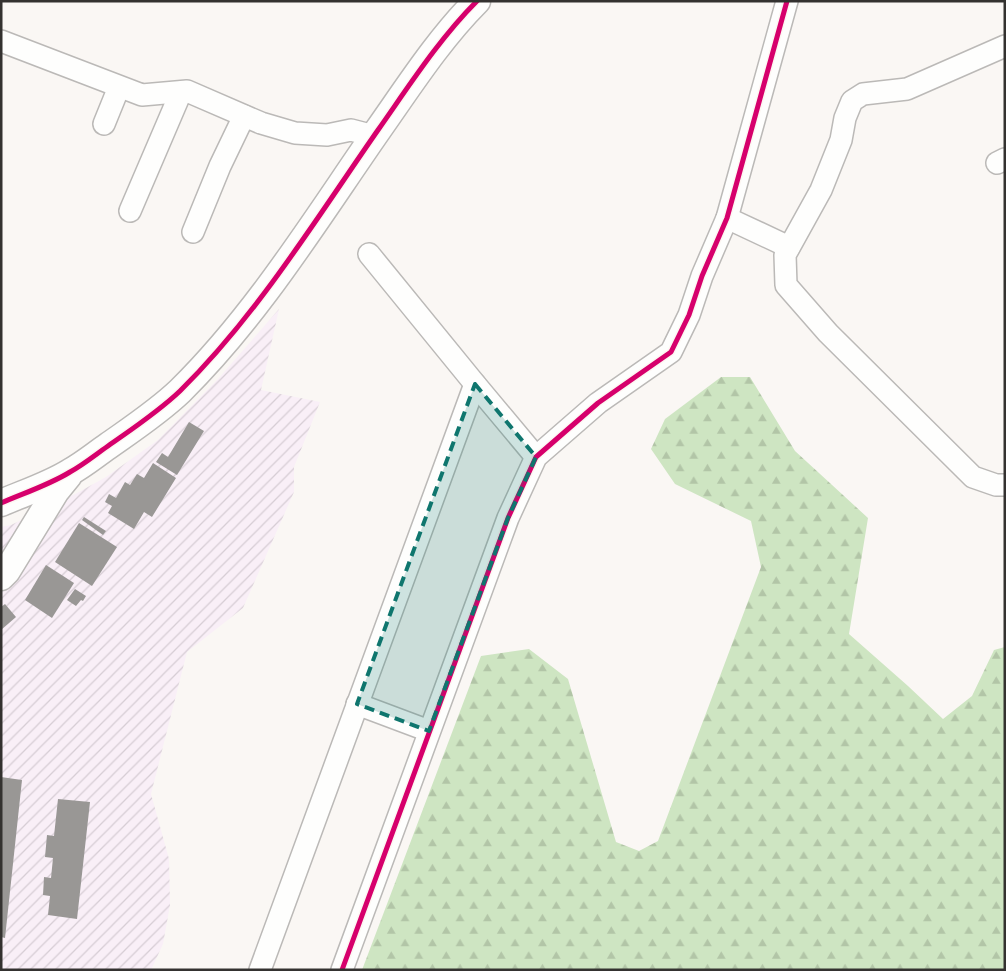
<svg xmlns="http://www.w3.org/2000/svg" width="1006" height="971" font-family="Spectral,serif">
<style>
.industrial{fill:url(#industrial-furrows)}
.forest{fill:url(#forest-firs)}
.building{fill:#999795}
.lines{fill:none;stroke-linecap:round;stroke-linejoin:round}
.minor-casing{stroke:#bbb9b7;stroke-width:24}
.tertiary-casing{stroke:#bbb9b7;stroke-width:29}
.minor{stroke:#fefefd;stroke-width:21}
.tertiary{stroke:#fefefd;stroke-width:26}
.cycleway-casing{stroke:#fcf7f2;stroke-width:8}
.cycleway{stroke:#d6006c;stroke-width:5}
.marked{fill:#0f766e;fill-opacity:0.2;stroke:#0f766e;stroke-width:4;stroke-dasharray:10 6;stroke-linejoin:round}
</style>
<defs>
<pattern id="industrial-furrows" width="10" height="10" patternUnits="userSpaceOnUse" patternTransform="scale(1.25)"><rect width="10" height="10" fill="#f9eff7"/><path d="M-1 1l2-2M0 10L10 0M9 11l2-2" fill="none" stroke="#d6cdd4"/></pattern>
<pattern id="forest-firs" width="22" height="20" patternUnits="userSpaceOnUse" patternTransform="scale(1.25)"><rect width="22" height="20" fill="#cee5c2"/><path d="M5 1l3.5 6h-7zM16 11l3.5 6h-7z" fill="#b2c5a7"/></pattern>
</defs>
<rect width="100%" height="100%" fill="#faf7f4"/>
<path class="industrial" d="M 279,309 L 261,390 L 320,402 L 294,467 L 294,492 L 243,608 L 187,652 L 151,794 L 169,859 L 170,905 L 163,944 L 151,970 L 1,970 L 1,527 L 11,525 L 77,493 L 106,477 L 158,440 L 218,379 Z"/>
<path class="forest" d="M 721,377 L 750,377 L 795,451 L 868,518 L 849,634 L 908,686 L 943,719 L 972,696 L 994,650 L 1005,647 L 1005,970 L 362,970 L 481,656 L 529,649 L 568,679 L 616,842 L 639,851 L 658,841 L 761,567 L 751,521 L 675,484 L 651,449 L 665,419 Z"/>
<g class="building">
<path d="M 189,422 L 204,431 L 177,475 L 156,462 L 162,453 L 168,457 Z"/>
<path d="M 153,463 L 176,478 L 152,517 L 144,512 L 134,529 L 108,513 L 112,506 L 105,502 L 109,494 L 116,498 L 125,482 L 130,485 L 137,474 L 144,478 Z"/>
<path d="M 84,517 L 106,531 L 103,535 L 82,520 Z"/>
<path d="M 79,523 L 117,547 L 92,586 L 55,562 Z"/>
<path d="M 46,565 L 74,583 L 52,618 L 25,600 Z"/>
<path d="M 75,589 L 86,596 L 83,601 L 81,600 L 76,606 L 67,600 Z"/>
<path d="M 5,604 L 16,617 L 1,630 L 1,607 Z"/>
<path d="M 1,777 L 22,780 L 5,938 L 1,937 Z"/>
<path d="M 58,799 L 90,802 L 77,919 L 48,915 L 50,896 L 43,895 L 44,877 L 51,878 L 53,858 L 45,857 L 47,835 L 54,836 Z"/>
</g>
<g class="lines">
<g class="minor-casing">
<g id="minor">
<path d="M 1,41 L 142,95 L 187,91 L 261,123 L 295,133 L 327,135 L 351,130 L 374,136"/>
<path d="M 1005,46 L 907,89 L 863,94 L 852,101 L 845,118 L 841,140 L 821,190 L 785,255 L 786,285 L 828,333 L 973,477 L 996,485 L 1005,485"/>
<path d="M 104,124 L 119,87"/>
<path d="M 997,163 L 1005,159"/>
<path d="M 130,211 L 181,92"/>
<path d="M 727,218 L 789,247"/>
<path d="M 193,232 L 220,166 L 244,116"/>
<path d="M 369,254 L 475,384 L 536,457"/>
<path d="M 357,704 L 429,731"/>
<path d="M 260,970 L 475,384"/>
<path d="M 342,970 L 508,518 L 536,457 L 598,403 L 671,352 L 689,315 L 702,276 L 727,218 L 787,1"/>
</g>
</g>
<g class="tertiary-casing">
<g id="tertiary">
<path d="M 1,503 C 24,493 49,485 70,472 C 83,465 95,455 108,446 C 132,429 158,412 180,391 C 258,314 316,219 378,130 C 409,86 439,39 477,1"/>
<path d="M 1,577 L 7,571 L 56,491 L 69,475"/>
</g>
</g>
<use href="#minor" class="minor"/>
<use href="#tertiary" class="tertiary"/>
<g class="cycleway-casing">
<g id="cycleway">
<path d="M 1,503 C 24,493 49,485 70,472 C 83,465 95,455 108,446 C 132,429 158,412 180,391 C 258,314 316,219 378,130 C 409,86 439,39 477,1"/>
<path d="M 342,970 L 508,518 L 536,457 L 598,403 L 671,352 L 689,315 L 702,276 L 727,218 L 787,1"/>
</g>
</g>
<use href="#cycleway" class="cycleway"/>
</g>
<path class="marked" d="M 475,384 L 536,457 L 508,518 L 429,731 L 357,704 Z"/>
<rect width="1006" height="971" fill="none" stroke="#343230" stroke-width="5"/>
</svg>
